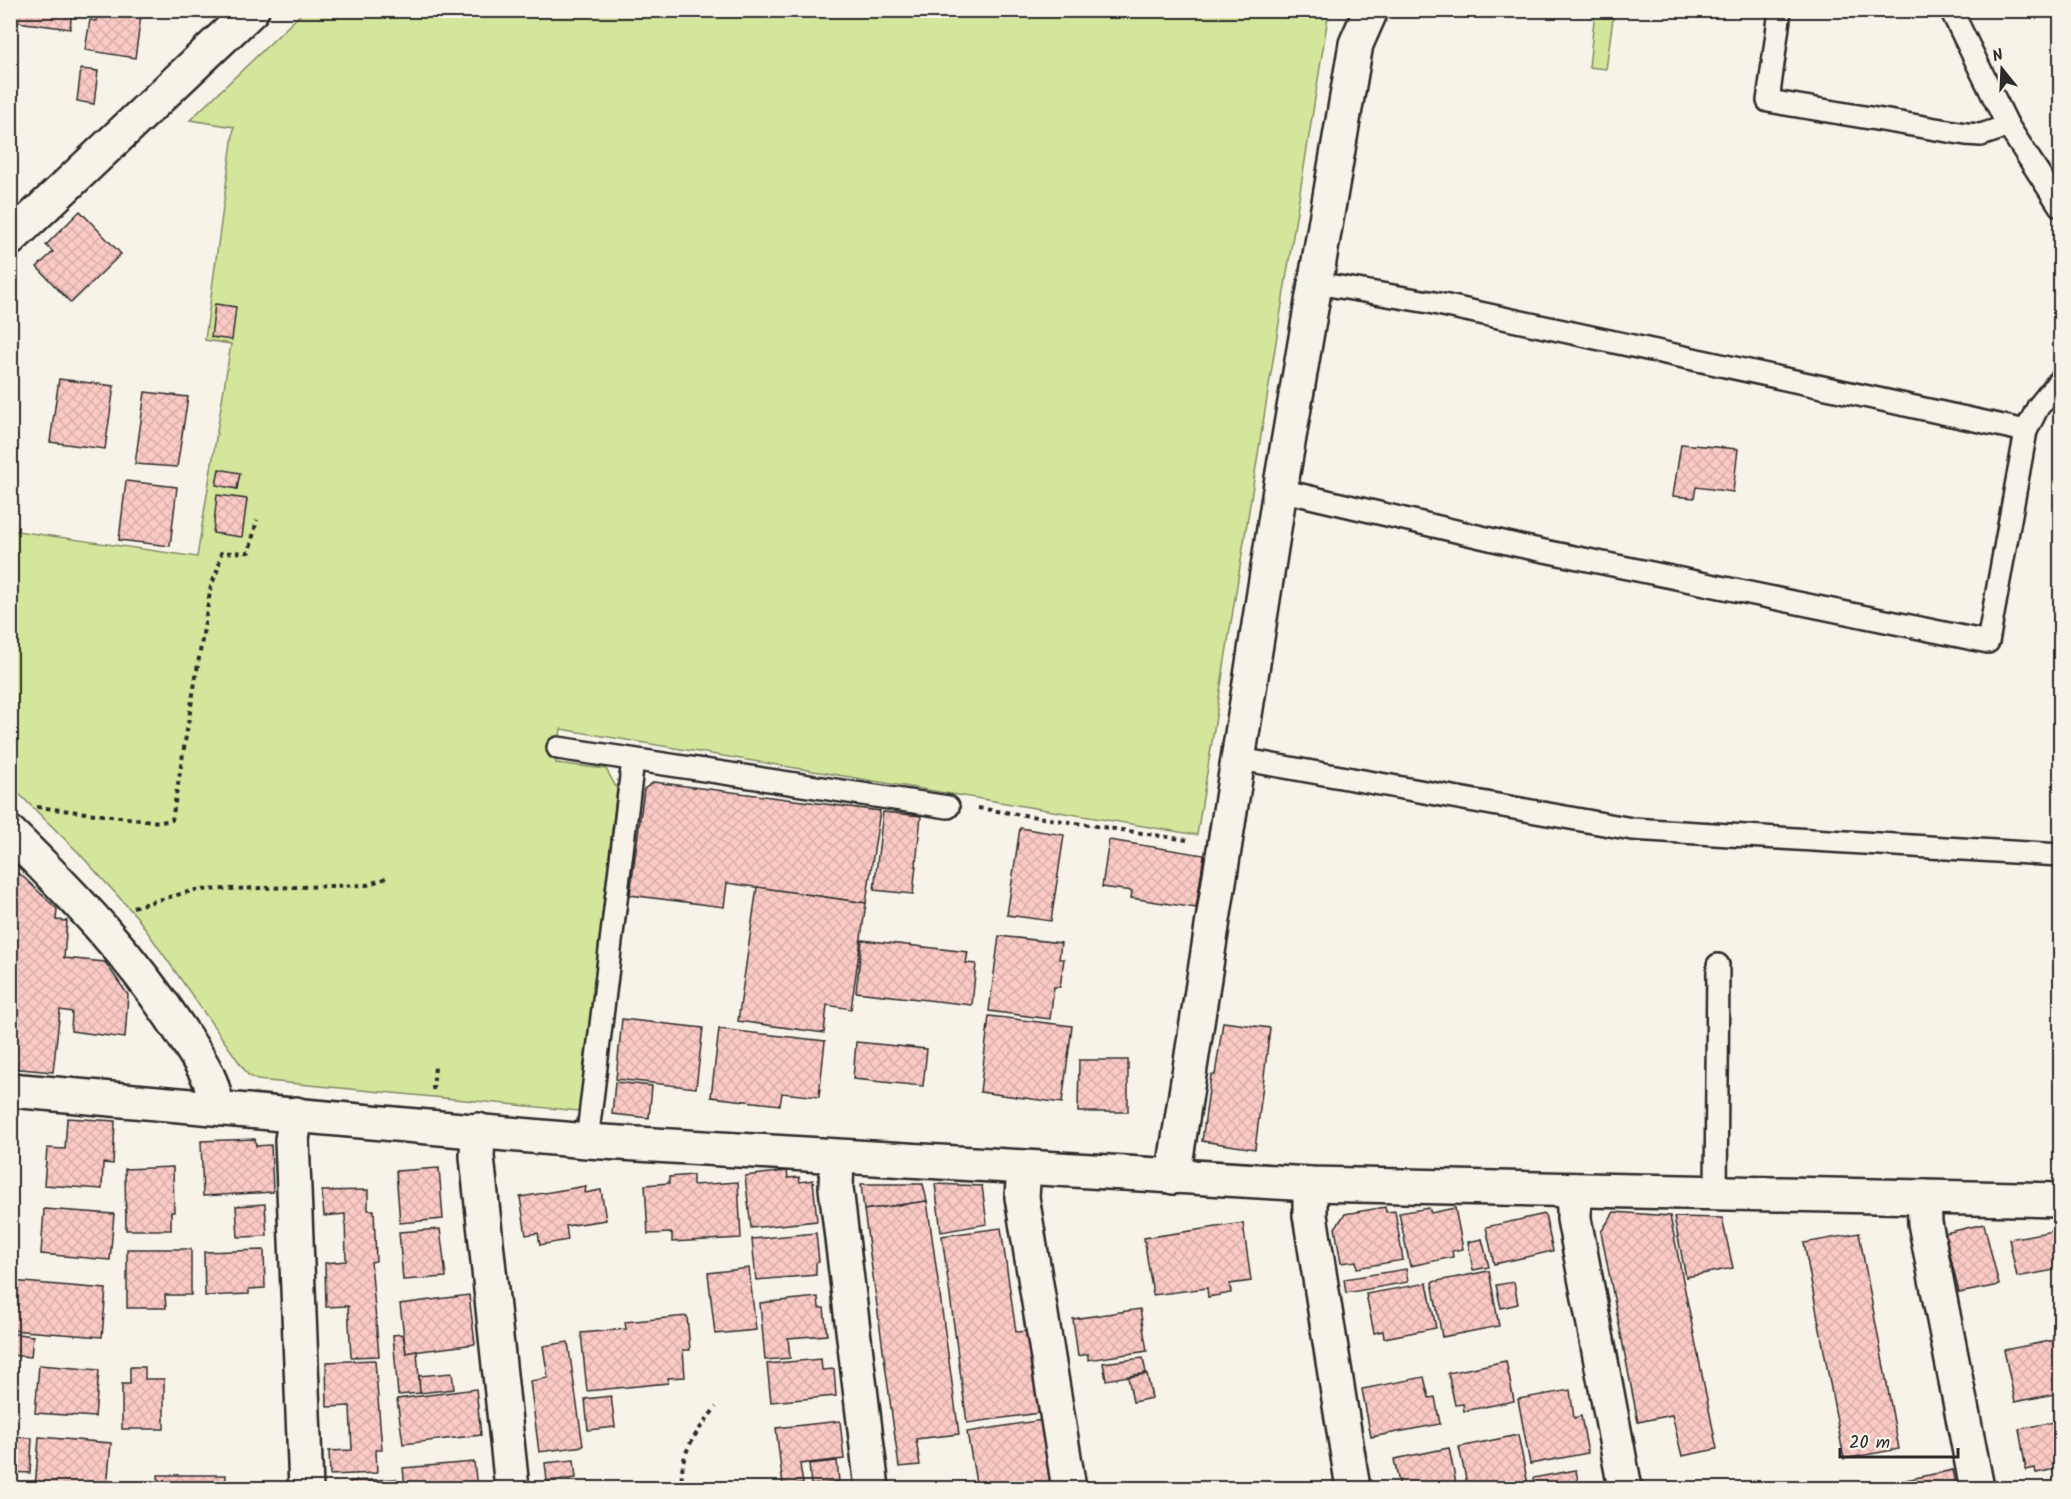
<svg xmlns="http://www.w3.org/2000/svg" width="2071" height="1499" font-family="Kalam,sans-serif">
<style>
.grass{fill:#d4e69b;stroke:#808863;stroke-width:1.5}
.building{fill:url(#building-cross-hatch);stroke:#2b2b2b;stroke-width:1.5}
.lines{fill:none;stroke-linecap:round;stroke-linejoin:round}
.service-casing{stroke:#2b2b2b;stroke-width:26}
.minor-casing{stroke:#2b2b2b;stroke-width:38}
.tertiary-casing{stroke:#2b2b2b;stroke-width:38}
.path{stroke:#2b2b2b;stroke-width:4;stroke-dasharray:4.5 4.5;stroke-linecap:butt}
.service{stroke:#f7f3e8;stroke-width:21}
.minor{stroke:#f7f3e8;stroke-width:33}
.tertiary{stroke:#f7f3e8;stroke-width:33}
</style>
<defs>
<pattern id="building-cross-hatch" width="8" height="8" patternUnits="userSpaceOnUse" patternTransform="scale(1.5)"><rect width="8" height="8" fill="#fbcac5"/><path d="M0 0l8 8M0 8l8-8" fill="none" stroke="#d7aea9"/></pattern>
</defs>
<rect width="100%" height="100%" fill="#f7f3e8"/>
<filter id="ink" filterUnits="userSpaceOnUse"><feTurbulence type="fractalNoise" baseFrequency=".0167" numOctaves="2"/><feDisplacementMap in="SourceGraphic" scale="12" xChannelSelector="R" yChannelSelector="G"/><feConvolveMatrix kernelMatrix="1 2 1 2 8 2 1 2 1" color-interpolation-filters="sRGB"/></filter>
<g filter="url(#ink)">
<g class="grass">
<path d="M 304,11 L 1329,11 L 1197,835 L 561,729 L 556,763 L 606,769 L 617,789 L 579,1111 L 257,1080 L 248,1075 L 137,917 L 77,851 L 11,786 L 10,530 L 197,557 L 231,344 L 205,340 L 234,127 L 190,120 Z"/>
<path d="M 1595,11 L 1614,11 L 1606,69 L 1589,67 Z"/>
</g>
<g class="building">
<path d="M 12,10 L 72,10 L 70,29 L 10,21 Z"/>
<path d="M 98,10 L 141,16 L 135,58 L 85,50 L 90,20 L 96,21 Z"/>
<path d="M 81,69 L 98,71 L 94,104 L 77,101 Z"/>
<path d="M 80,211 L 121,254 L 71,303 L 37,267 L 53,252 L 46,245 Z"/>
<path d="M 215,304 L 236,307 L 232,340 L 211,337 Z"/>
<path d="M 59,379 L 114,386 L 105,449 L 50,442 Z"/>
<path d="M 145,392 L 188,397 L 177,467 L 135,464 Z"/>
<path d="M 1681,444 L 1738,449 L 1733,492 L 1696,487 L 1694,498 L 1673,496 Z"/>
<path d="M 219,469 L 240,473 L 237,489 L 216,485 Z"/>
<path d="M 126,481 L 177,487 L 170,546 L 119,540 Z"/>
<path d="M 217,495 L 247,499 L 242,537 L 213,533 Z"/>
<path d="M 654,782 L 880,811 L 866,903 L 727,883 L 724,907 L 630,895 L 644,789 Z"/>
<path d="M 883,812 L 921,816 L 913,894 L 874,890 Z"/>
<path d="M 1020,828 L 1064,835 L 1051,921 L 1007,915 Z"/>
<path d="M 1109,840 L 1204,855 L 1196,908 L 1131,898 L 1132,891 L 1102,887 Z"/>
<path d="M 12,874 L 20,874 L 57,909 L 56,920 L 67,921 L 64,958 L 105,962 L 128,995 L 125,1038 L 71,1031 L 72,1012 L 60,1010 L 53,1072 L 10,1068 Z"/>
<path d="M 757,887 L 866,903 L 851,1009 L 827,1005 L 824,1033 L 738,1021 Z"/>
<path d="M 999,936 L 1061,943 L 1059,959 L 1064,959 L 1060,987 L 1054,987 L 1050,1019 L 989,1011 Z"/>
<path d="M 862,940 L 968,952 L 966,963 L 976,964 L 972,1005 L 856,992 Z"/>
<path d="M 989,1016 L 1072,1026 L 1062,1103 L 980,1092 Z"/>
<path d="M 622,1019 L 703,1028 L 696,1088 L 616,1079 Z"/>
<path d="M 1223,1022 L 1270,1028 L 1255,1149 L 1202,1141 L 1211,1075 L 1215,1075 Z"/>
<path d="M 719,1029 L 825,1041 L 819,1097 L 782,1093 L 780,1105 L 711,1097 Z"/>
<path d="M 856,1042 L 927,1049 L 923,1086 L 853,1079 Z"/>
<path d="M 1079,1060 L 1128,1060 L 1128,1112 L 1078,1112 Z"/>
<path d="M 615,1082 L 652,1086 L 649,1118 L 612,1114 Z"/>
<path d="M 67,1118 L 115,1121 L 113,1164 L 103,1163 L 102,1189 L 44,1185 L 47,1148 L 65,1149 Z"/>
<path d="M 255,1139 L 256,1146 L 271,1145 L 273,1192 L 203,1196 L 201,1141 Z"/>
<path d="M 173,1167 L 174,1212 L 171,1212 L 171,1230 L 126,1230 L 125,1169 Z"/>
<path d="M 439,1168 L 443,1219 L 400,1223 L 396,1171 Z"/>
<path d="M 787,1171 L 788,1178 L 799,1177 L 800,1182 L 813,1180 L 817,1221 L 751,1228 L 745,1176 Z"/>
<path d="M 693,1175 L 693,1185 L 738,1182 L 741,1238 L 672,1242 L 672,1233 L 648,1234 L 645,1185 L 669,1183 L 669,1177 Z"/>
<path d="M 861,1184 L 923,1184 L 927,1201 L 864,1210 Z"/>
<path d="M 935,1184 L 982,1186 L 987,1224 L 941,1232 Z"/>
<path d="M 586,1186 L 585,1193 L 601,1190 L 606,1220 L 566,1226 L 568,1240 L 540,1245 L 538,1233 L 526,1235 L 520,1197 Z"/>
<path d="M 368,1190 L 368,1210 L 374,1210 L 376,1261 L 371,1262 L 379,1356 L 351,1357 L 348,1306 L 326,1307 L 325,1263 L 346,1261 L 345,1214 L 324,1216 L 322,1191 Z"/>
<path d="M 927,1201 L 959,1434 L 916,1439 L 920,1465 L 899,1467 L 864,1210 Z"/>
<path d="M 265,1204 L 267,1236 L 238,1237 L 236,1206 Z"/>
<path d="M 1385,1207 L 1386,1212 L 1395,1211 L 1403,1260 L 1357,1268 L 1356,1261 L 1341,1263 L 1335,1228 L 1345,1214 Z"/>
<path d="M 1429,1208 L 1431,1213 L 1455,1208 L 1463,1249 L 1452,1251 L 1453,1257 L 1410,1266 L 1399,1213 Z"/>
<path d="M 44,1209 L 114,1214 L 110,1260 L 41,1254 Z"/>
<path d="M 1614,1212 L 1670,1216 L 1717,1449 L 1682,1456 L 1672,1415 L 1638,1422 L 1601,1232 Z"/>
<path d="M 1545,1214 L 1553,1251 L 1494,1264 L 1486,1227 Z"/>
<path d="M 1674,1217 L 1722,1218 L 1733,1268 L 1686,1277 Z"/>
<path d="M 1243,1223 L 1251,1281 L 1230,1284 L 1231,1293 L 1208,1297 L 1207,1288 L 1153,1295 L 1144,1238 Z"/>
<path d="M 1984,1224 L 1999,1285 L 1959,1293 L 1945,1233 Z"/>
<path d="M 1001,1228 L 1016,1332 L 1028,1331 L 1039,1413 L 967,1423 L 942,1236 Z"/>
<path d="M 440,1229 L 446,1277 L 403,1280 L 399,1232 Z"/>
<path d="M 2053,1231 L 2060,1269 L 2017,1277 L 2009,1239 Z"/>
<path d="M 816,1233 L 819,1262 L 816,1263 L 816,1275 L 756,1280 L 752,1239 Z"/>
<path d="M 1859,1233 L 1899,1449 L 1844,1459 L 1804,1243 Z"/>
<path d="M 1482,1239 L 1489,1267 L 1473,1270 L 1468,1242 Z"/>
<path d="M 127,1249 L 191,1249 L 191,1295 L 165,1295 L 166,1308 L 127,1308 Z"/>
<path d="M 264,1250 L 265,1288 L 249,1289 L 249,1294 L 205,1296 L 204,1252 Z"/>
<path d="M 749,1268 L 756,1330 L 715,1334 L 708,1273 Z"/>
<path d="M 1406,1269 L 1408,1282 L 1346,1293 L 1344,1279 Z"/>
<path d="M 1489,1271 L 1499,1326 L 1442,1337 L 1432,1282 Z"/>
<path d="M 11,1281 L 106,1289 L 102,1337 L 10,1330 Z"/>
<path d="M 1514,1282 L 1518,1304 L 1501,1308 L 1496,1285 Z"/>
<path d="M 1427,1283 L 1436,1328 L 1384,1338 L 1383,1331 L 1374,1333 L 1366,1294 Z"/>
<path d="M 469,1295 L 475,1344 L 406,1353 L 400,1304 Z"/>
<path d="M 818,1297 L 819,1308 L 824,1308 L 827,1335 L 788,1338 L 790,1358 L 765,1360 L 760,1303 Z"/>
<path d="M 1140,1309 L 1147,1351 L 1088,1360 L 1088,1354 L 1078,1356 L 1073,1319 Z"/>
<path d="M 687,1316 L 690,1350 L 683,1350 L 685,1377 L 668,1378 L 668,1383 L 587,1391 L 581,1333 L 626,1329 L 625,1322 Z"/>
<path d="M 10,1333 L 33,1336 L 31,1357 L 10,1355 Z"/>
<path d="M 403,1334 L 406,1353 L 417,1351 L 420,1393 L 398,1395 L 393,1335 Z"/>
<path d="M 2060,1339 L 2060,1393 L 2015,1402 L 2004,1350 Z"/>
<path d="M 568,1342 L 583,1446 L 539,1452 L 530,1381 L 548,1378 L 543,1346 Z"/>
<path d="M 1143,1358 L 1146,1373 L 1106,1380 L 1103,1363 Z"/>
<path d="M 821,1359 L 822,1370 L 834,1369 L 836,1396 L 771,1402 L 767,1364 Z"/>
<path d="M 375,1360 L 382,1450 L 376,1450 L 377,1473 L 330,1475 L 329,1451 L 352,1450 L 350,1406 L 327,1407 L 326,1362 Z"/>
<path d="M 1506,1361 L 1514,1401 L 1464,1411 L 1463,1404 L 1455,1405 L 1448,1373 Z"/>
<path d="M 39,1365 L 99,1370 L 95,1417 L 35,1413 Z"/>
<path d="M 130,1367 L 145,1367 L 145,1379 L 164,1379 L 164,1429 L 122,1429 L 122,1384 L 130,1384 Z"/>
<path d="M 452,1373 L 454,1389 L 420,1393 L 419,1376 Z"/>
<path d="M 1147,1374 L 1152,1398 L 1133,1402 L 1128,1377 Z"/>
<path d="M 1424,1377 L 1429,1398 L 1435,1397 L 1440,1424 L 1371,1437 L 1362,1389 Z"/>
<path d="M 476,1389 L 481,1435 L 403,1444 L 397,1399 Z"/>
<path d="M 1570,1390 L 1574,1418 L 1581,1416 L 1588,1453 L 1530,1464 L 1518,1399 Z"/>
<path d="M 611,1396 L 615,1427 L 588,1430 L 585,1399 Z"/>
<path d="M 1042,1420 L 1052,1486 L 977,1488 L 967,1432 Z"/>
<path d="M 840,1421 L 844,1459 L 800,1464 L 803,1484 L 783,1486 L 776,1428 Z"/>
<path d="M 2060,1421 L 2060,1468 L 2036,1473 L 2035,1468 L 2026,1470 L 2019,1429 Z"/>
<path d="M 1518,1435 L 1528,1484 L 1505,1488 L 1498,1488 L 1498,1484 L 1468,1488 L 1459,1447 Z"/>
<path d="M 10,1437 L 32,1438 L 30,1473 L 10,1472 Z"/>
<path d="M 39,1437 L 111,1443 L 107,1488 L 35,1488 Z"/>
<path d="M 1449,1448 L 1457,1488 L 1400,1488 L 1394,1459 Z"/>
<path d="M 574,1460 L 576,1478 L 547,1481 L 545,1463 Z"/>
<path d="M 837,1461 L 839,1482 L 811,1485 L 809,1464 Z"/>
<path d="M 474,1462 L 477,1488 L 405,1488 L 403,1468 Z"/>
<path d="M 1576,1470 L 1579,1488 L 1535,1488 L 1533,1478 Z"/>
<path d="M 1953,1470 L 1957,1488 L 1897,1488 L 1896,1482 Z"/>
<path d="M 158,1475 L 226,1475 L 226,1482 L 233,1481 L 233,1488 L 158,1488 Z"/>
<path d="M 396,1479 L 396,1488 L 350,1488 L 350,1481 Z"/>
<path d="M 1887,1482 L 1889,1488 L 1855,1488 Z"/>
<path d="M 848,1483 L 848,1488 L 802,1488 Z"/>
</g>
<g class="lines">
<g class="service-casing">
<g id="service">
<path d="M 1778,10 L 1780,11 L 1768,101 L 1966,134 L 1981,135 L 2008,126"/>
<path d="M 1951,10 L 2008,126 L 2060,206"/>
<path d="M 1316,283 L 1429,302 L 2026,431"/>
<path d="M 1280,490 L 1520,546 L 1988,642 L 2026,431 L 2038,407 L 2060,380"/>
<path d="M 558,748 L 948,807"/>
<path d="M 1240,759 L 1632,829 L 2060,855"/>
<path d="M 587,1141 L 633,760"/>
<path d="M 1716,1194 L 1718,965"/>
</g>
</g>
<g class="minor-casing">
<g id="minor">
<path d="M 10,833 C 76,898 131,955 182,1033 C 197,1057 214,1078 216,1107"/>
<path d="M 10,1090 L 587,1141 L 1310,1184 L 2060,1200"/>
<path d="M 296,1114 L 292,1140 L 306,1488"/>
<path d="M 478,1130 L 477,1157 L 512,1488"/>
<path d="M 837,1157 L 836,1188 L 872,1488"/>
<path d="M 1024,1167 L 1022,1197 L 1069,1488"/>
<path d="M 1173,1177 L 1280,490 L 1356,44 L 1371,10"/>
<path d="M 1310,1184 L 1310,1215 L 1353,1488"/>
<path d="M 1574,1190 L 1574,1219 L 1625,1488"/>
<path d="M 1924,1197 L 1925,1223 L 1977,1488"/>
</g>
</g>
<g class="tertiary-casing">
<path id="tertiary" d="M 10,239 L 252,10"/>
</g>
<g class="path">
<path d="M 37,807 L 160,822 L 172,820 L 211,586 L 218,569 L 221,553 L 249,552 L 257,520"/>
<path d="M 978,808 L 1187,840"/>
<path d="M 133,907 L 195,890 L 367,885 L 386,878"/>
<path d="M 433,1090 L 435,1067"/>
<path d="M 682,1488 C 679,1451 695,1435 716,1407"/>
</g>
<use href="#service" class="service"/>
<use href="#minor" class="minor"/>
<use href="#tertiary" class="tertiary"/>
</g>
</g>
<rect width="2071" height="1499" fill="none" stroke="#f7f3e8" stroke-width="36"/>
<rect x="18" y="18" width="2035" height="1463" fill="none" stroke="#2b2b2b" stroke-width="2" filter="url(#ink)"/>
<g transform="translate(2002 69) rotate(342)" stroke="#f7f3e8" stroke-width="4.5" paint-order="stroke">
<path d="M0-4.5L10 22L0 15L-10 22Z" fill="#2b2b2b"/>
<text y="-9" font-size="16" font-weight="bold" text-anchor="middle" fill="#2b2b2b">N</text>
</g>
<path d="M1840 1448v9h118v-9" fill="none" stroke="#2b2b2b" stroke-width="3"/>
<text x="1849" y="1448" font-size="18" fill="#2b2b2b" stroke="#f7f3e8" stroke-width="4.5" paint-order="stroke">20 m</text>
</svg>
